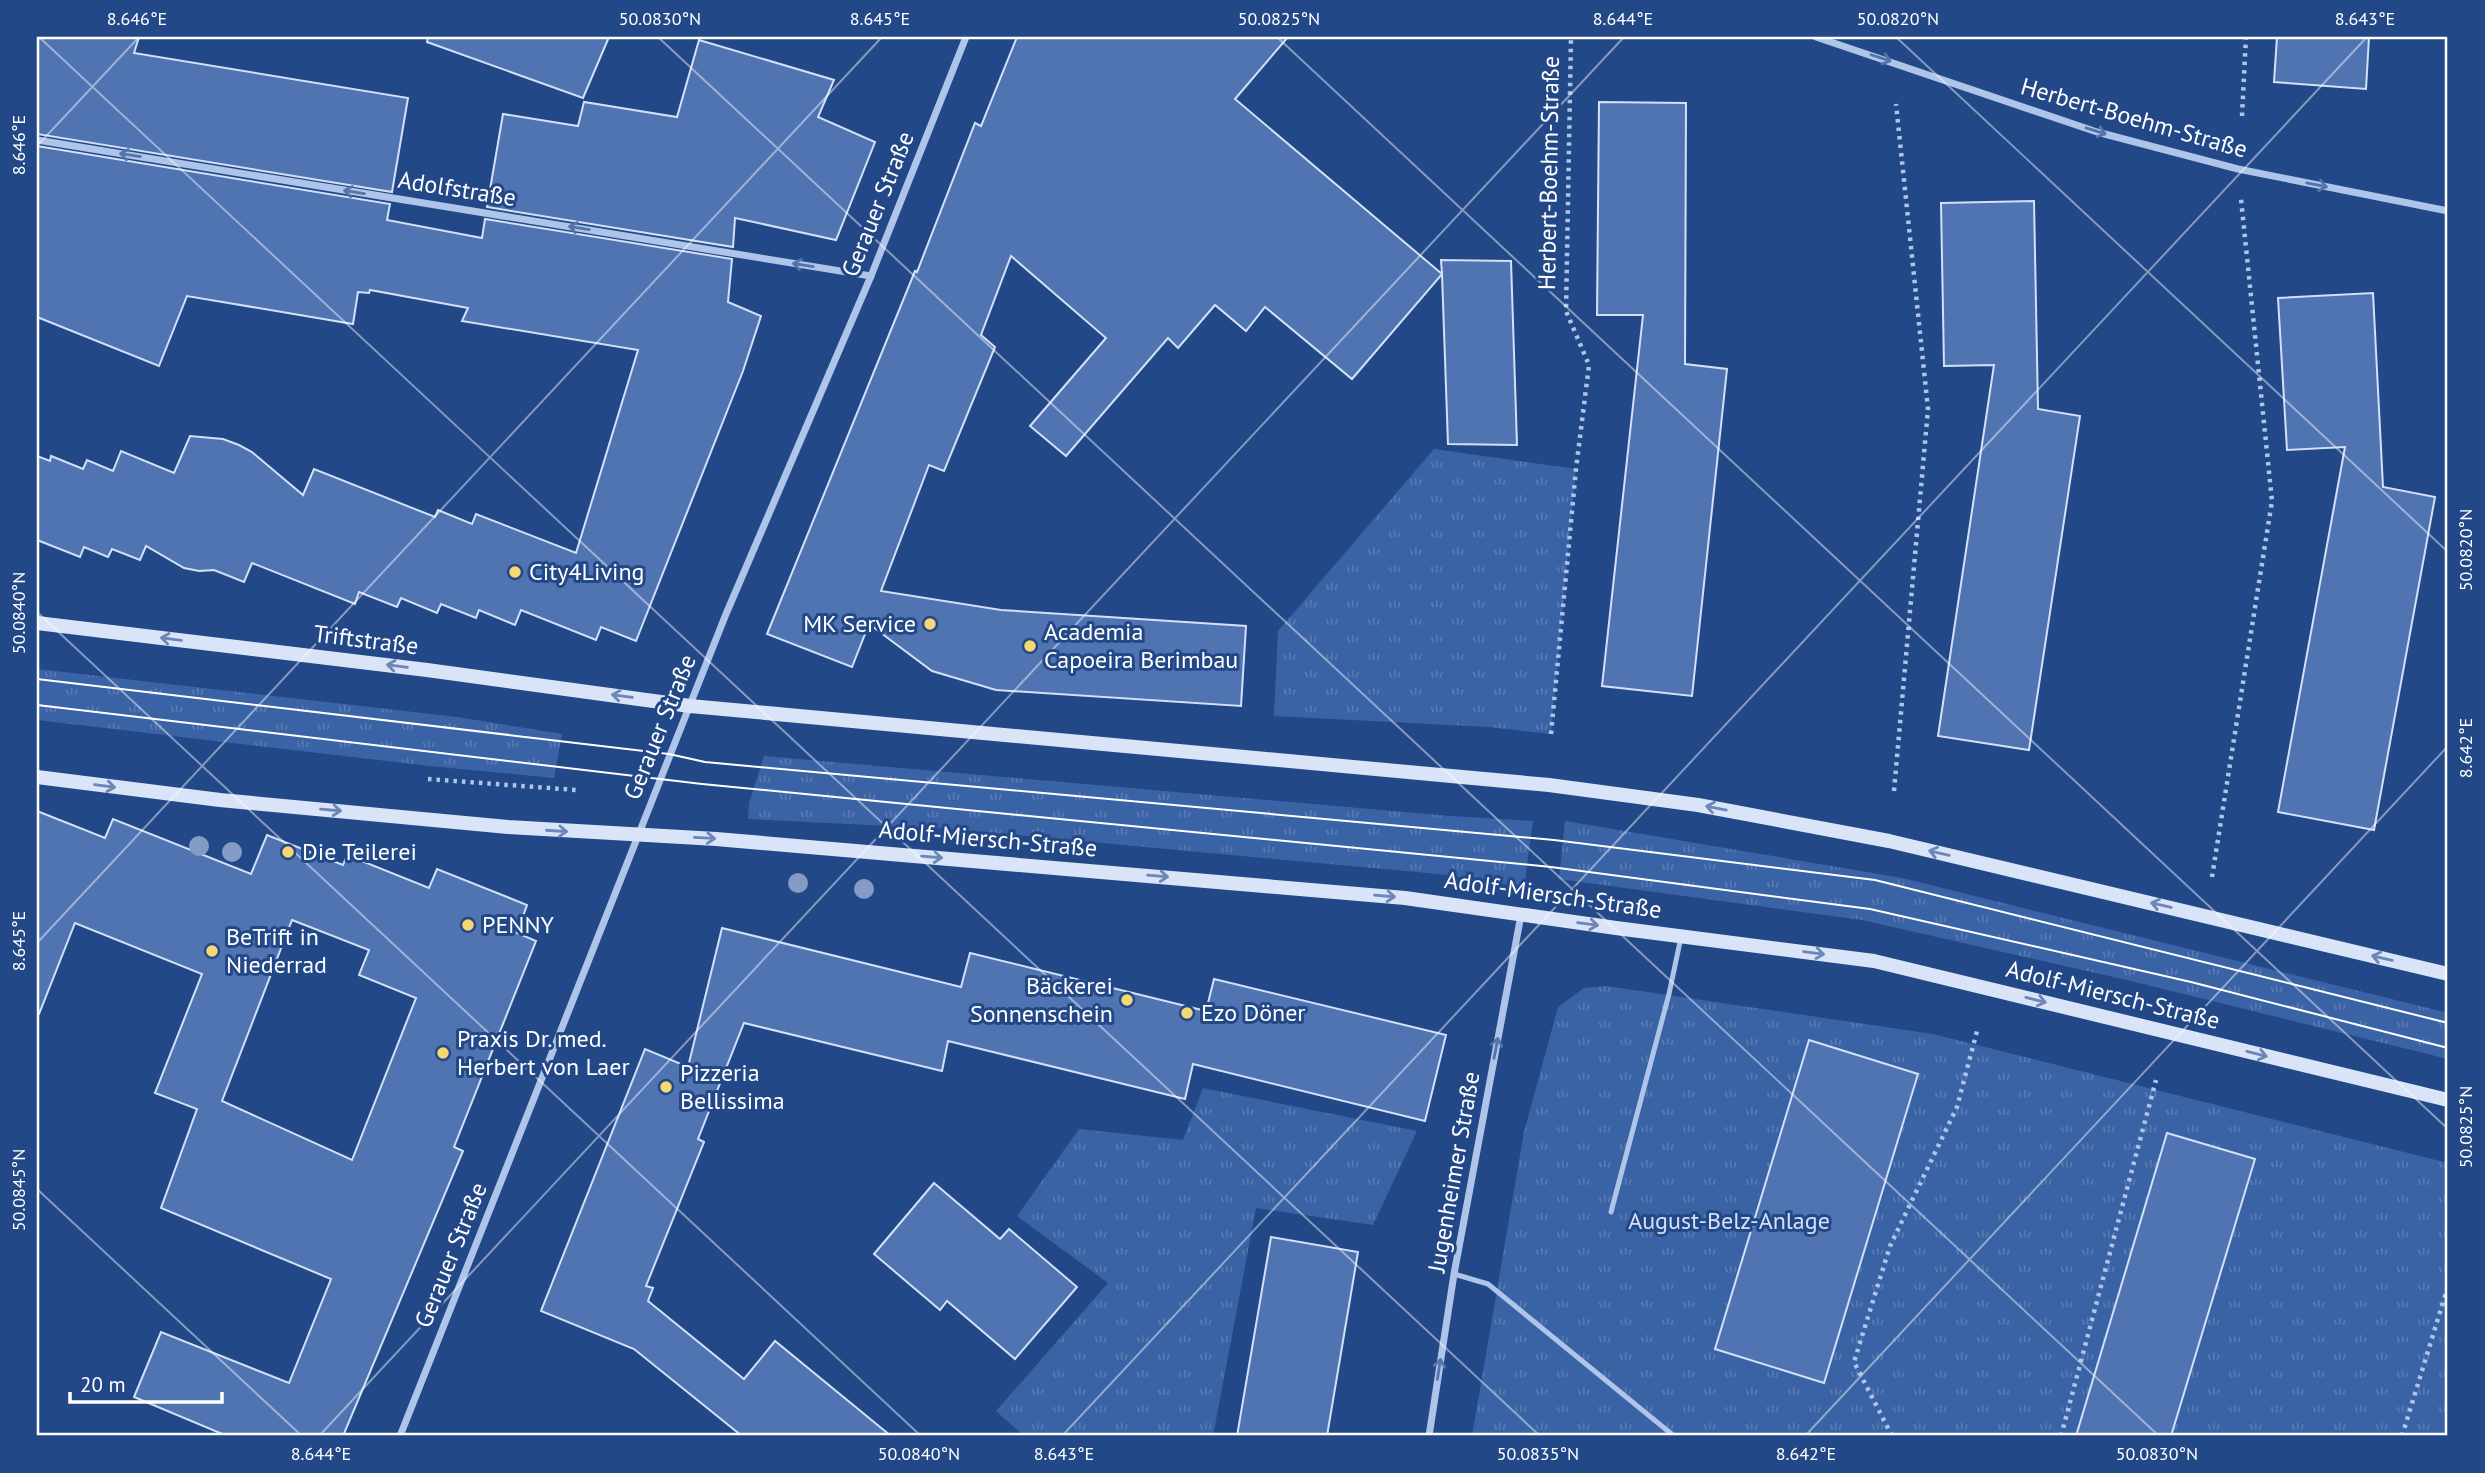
<svg xmlns="http://www.w3.org/2000/svg" width="2485" height="1473" font-family="'PT Sans',sans-serif">
<style>
.grass{fill:url(#grass-tufts)}
.building{fill:#5074b2;stroke:#d3e0f7;stroke-width:2;fill-rule:evenodd}
.lines{fill:none;stroke-linecap:round;stroke-linejoin:round}
.path{stroke:#aec5e9;stroke-width:4.5;stroke-dasharray:3.5 5;stroke-linecap:butt}
.lane{stroke:#aec5e9;stroke-width:5}
.street{stroke:#aec5e9;stroke-width:7}
.secondary{stroke:#d9e4f8;stroke-width:14}
.tram{stroke:#fff;stroke-width:2}
.tree{fill:#849cc5}
.oneway{stroke:#5474aa}
.oneway2{stroke:#6c86b5}
.ticks{fill:none;stroke:#fff;stroke-width:2;stroke-opacity:0.45}
.poi-dot{fill:#f4d871;stroke:#234888;stroke-width:2.5}
.labels{text-anchor:middle;stroke-width:6;stroke-linejoin:round;paint-order:stroke}
.street-label{font-size:24px;fill:#fff;stroke:#234888}
.poi-label{font-size:24px;fill:#fff;stroke:#234888;text-anchor:start}
.park-label{font-size:24px;fill:#d3e0f7;stroke:#234888}
.neatline{fill:none;stroke:#fff;stroke-width:2.5}
.ticks-label{font-size:18px;text-anchor:middle;fill:#fff}
</style>
<defs>
<pattern id="grass-tufts" width="24" height="20" patternUnits="userSpaceOnUse" patternTransform="scale(1.75)"><rect width="24" height="20" fill="#3a63a6"/><path d="M3 7l-1-3M5 7V3M7 7l1-3M15 17l-1-3M17 17v-4M19 17l1-3" fill="none" stroke="#587ab3"/></pattern>
</defs>
<rect width="100%" height="100%" fill="#234888"/>
<g class="grass">
<path d="M 1434,449 L 1576,469 L 1551,734 L 1489,727 L 1274,716 L 1278,631 Z"/>
<path d="M 37,669 L 457,717 L 562,734 L 554,778 L 430,766 L 37,720 Z"/>
<path d="M 764,756 L 1450,816 L 1533,821 L 1524,887 L 1438,874 L 950,829 L 748,819 L 749,803 Z"/>
<path d="M 1565,821 L 1902,878 L 2448,1013 L 2448,1059 L 2131,981 L 1862,920 L 1559,879 Z"/>
<path d="M 1606,986 L 1933,1034 L 2448,1163 L 2448,1436 L 1472,1436 L 1524,1132 L 1558,1007 L 1584,988 Z"/>
<path d="M 1203,1088 L 1417,1131 L 1373,1225 L 1256,1208 L 1213,1436 L 1024,1436 L 996,1411 L 1108,1283 L 1017,1216 L 1079,1129 L 1183,1140 Z"/>
</g>
<g class="building">
<path d="M 37,37 L 139,37 L 134,53 L 408,98 L 392,192 L 37,134 Z"/>
<path d="M 428,37 L 609,37 L 583,98 L 427,42 Z"/>
<path d="M 1017,37 L 1288,37 L 1235,99 L 1442,274 L 1441,260 L 1511,261 L 1517,445 L 1448,444 L 1442,274 L 1352,379 L 1265,307 L 1246,331 L 1215,305 L 1178,348 L 1168,338 L 1066,456 L 1030,426 L 1106,338 L 1011,256 L 981,335 L 995,347 L 944,471 L 929,465 L 881,591 L 1001,610 L 1246,626 L 1241,706 L 996,690 L 932,671 L 869,624 L 852,667 L 767,634 L 915,271 L 917,272 L 975,123 L 981,126 Z"/>
<path d="M 2277,37 L 2369,37 L 2366,89 L 2274,82 Z"/>
<path d="M 699,40 L 834,80 L 818,117 L 875,142 L 836,240 L 735,218 L 733,247 L 487,207 L 503,114 L 578,126 L 584,102 L 677,117 Z"/>
<path d="M 1599,102 L 1686,103 L 1685,364 L 1727,369 L 1692,696 L 1602,686 L 1643,315 L 1597,315 Z"/>
<path d="M 37,146 L 390,204 L 387,220 L 482,238 L 485,219 L 732,259 L 728,302 L 761,316 L 743,371 L 636,641 L 601,627 L 596,640 L 521,610 L 515,625 L 479,610 L 476,618 L 441,604 L 437,613 L 401,598 L 397,607 L 359,592 L 355,604 L 252,563 L 244,582 L 214,570 L 199,571 L 184,568 L 146,546 L 140,560 L 112,549 L 108,557 L 84,547 L 80,557 L 37,540 L 37,456 L 50,461 L 51,456 L 83,469 L 87,460 L 113,471 L 121,451 L 174,473 L 190,436 L 223,439 L 239,445 L 252,452 L 303,495 L 314,469 L 435,517 L 438,510 L 472,524 L 476,514 L 576,553 L 638,350 L 462,321 L 468,308 L 370,290 L 369,293 L 358,292 L 353,324 L 187,296 L 159,366 L 37,317 Z"/>
<path d="M 2034,201 L 2038,409 L 2080,416 L 2029,750 L 1938,736 L 1994,365 L 1944,366 L 1941,203 Z"/>
<path d="M 2373,293 L 2383,487 L 2435,497 L 2374,830 L 2278,812 L 2345,447 L 2287,450 L 2278,298 Z"/>
<path d="M 37,811 L 105,838 L 113,819 L 251,874 L 267,835 L 343,865 L 347,855 L 429,888 L 437,869 L 527,905 L 517,933 L 536,941 L 454,1147 L 463,1151 L 343,1436 L 227,1436 L 134,1397 L 161,1332 L 289,1383 L 331,1279 L 161,1208 L 197,1109 L 155,1093 L 202,974 L 75,923 L 39,1014 L 37,1014 ZM 292,920 L 369,950 L 359,975 L 416,998 L 352,1160 L 222,1101 Z"/>
<path d="M 722,928 L 961,987 L 970,953 L 1206,1011 L 1214,979 L 1446,1035 L 1425,1121 L 1193,1064 L 1185,1099 L 948,1041 L 942,1071 L 744,1023 L 698,1139 L 704,1142 L 646,1286 L 653,1288 L 648,1301 L 744,1379 L 775,1341 L 891,1436 L 742,1436 L 634,1349 L 541,1311 L 645,1049 L 688,1067 Z"/>
<path d="M 1809,1040 L 1918,1074 L 1824,1383 L 1715,1349 Z"/>
<path d="M 2167,1133 L 2255,1159 L 2171,1436 L 2076,1436 Z"/>
<path d="M 934,1183 L 1000,1239 L 1009,1229 L 1077,1287 L 1015,1359 L 947,1301 L 940,1310 L 874,1254 Z"/>
<path d="M 1271,1237 L 1358,1252 L 1327,1436 L 1237,1436 Z"/>
</g>
<g class="lines">
<g class="path">
<path d="M 2242,116 L 2246,37"/>
<path d="M 1551,734 L 1576,469 L 1589,365 L 1566,311 L 1571,37"/>
<path d="M 428,779 L 577,790"/>
<path d="M 1894,791 L 1928,409 L 1896,104"/>
<path d="M 2212,877 L 2272,501 L 2241,199"/>
<path d="M 1892,1436 L 1854,1362 L 1890,1246 L 1957,1107 L 1977,1031"/>
<path d="M 2061,1436 L 2156,1080"/>
<path d="M 2402,1436 L 2448,1286"/>
</g>
<g class="lane">
<path d="M 1611,1212 L 1669,994 L 1681,937"/>
<path d="M 1454,1274 L 1488,1284 L 1674,1436"/>
</g>
<g class="street">
<path d="M 1816,37 L 2097,132 L 2238,169 L 2448,211"/>
<path d="M 37,140 L 871,276"/>
<path d="M 400,1436 L 726,614 L 871,276 L 966,37"/>
<path d="M 1429,1436 L 1454,1274 L 1521,915"/>
</g>
<g class="secondary">
<path d="M 37,623 L 427,670 L 690,706 L 1549,785 L 1698,805 L 1889,841 L 2448,974"/>
<path d="M 37,777 L 220,800 L 508,827 L 716,839 L 1405,898 L 1616,928 L 1874,961 L 2448,1100"/>
</g>
<g class="tram">
<path d="M 37,679 L 669,754 L 705,762 L 1554,840 L 1875,880 L 2448,1023"/>
<path d="M 37,705 L 702,784 L 1551,867 L 1870,909 L 2191,982 L 2448,1048"/>
</g>
</g>
<g class="tree">
<circle cx="199" cy="846" r="10"/>
<circle cx="232" cy="852" r="10"/>
<circle cx="798" cy="883" r="10"/>
<circle cx="864" cy="889" r="10"/>
</g>
<defs><path id="oneway-shaft" d="M-6 0H5M1.5-3L5.5 0L1.5 3" fill="none" stroke-width="1.6" stroke-linecap="round" stroke-linejoin="round" transform="scale(1.75)"/></defs>
<g class="oneway">
<use href="#oneway-shaft" transform="translate(1881 58) rotate(18)"/>
<use href="#oneway-shaft" transform="translate(2096 131) rotate(17)"/>
<use href="#oneway-shaft" transform="translate(130 155) rotate(-171)"/>
<use href="#oneway-shaft" transform="translate(2317 185) rotate(11)"/>
<use href="#oneway-shaft" transform="translate(354 192) rotate(-171)"/>
<use href="#oneway-shaft" transform="translate(579 228) rotate(-171)"/>
<use href="#oneway-shaft" transform="translate(803 265) rotate(-171)"/>
<use href="#oneway-shaft" transform="translate(1496 1048) rotate(-79)"/>
<use href="#oneway-shaft" transform="translate(1439 1369) rotate(-81)"/>
</g>
<g class="oneway2">
<use href="#oneway-shaft" transform="translate(171 639) rotate(-173)"/>
<use href="#oneway-shaft" transform="translate(397 666) rotate(-173)"/>
<use href="#oneway-shaft" transform="translate(622 696) rotate(-172)"/>
<use href="#oneway-shaft" transform="translate(105 786) rotate(7)"/>
<use href="#oneway-shaft" transform="translate(1716 808) rotate(-169)"/>
<use href="#oneway-shaft" transform="translate(331 810) rotate(5)"/>
<use href="#oneway-shaft" transform="translate(557 831) rotate(4)"/>
<use href="#oneway-shaft" transform="translate(705 838) rotate(3)"/>
<use href="#oneway-shaft" transform="translate(1939 853) rotate(-167)"/>
<use href="#oneway-shaft" transform="translate(932 857) rotate(5)"/>
<use href="#oneway-shaft" transform="translate(1158 876) rotate(5)"/>
<use href="#oneway-shaft" transform="translate(1385 896) rotate(5)"/>
<use href="#oneway-shaft" transform="translate(2161 905) rotate(-167)"/>
<use href="#oneway-shaft" transform="translate(1588 924) rotate(8)"/>
<use href="#oneway-shaft" transform="translate(1814 953) rotate(7)"/>
<use href="#oneway-shaft" transform="translate(2382 958) rotate(-167)"/>
<use href="#oneway-shaft" transform="translate(2036 1000) rotate(14)"/>
<use href="#oneway-shaft" transform="translate(2257 1054) rotate(14)"/>
</g>
<path class="ticks" d="M 39,37 L 1540,1436M 658,37 L 2159,1436M 1277,37 L 2448,1129M 1896,37 L 2448,552M 37,146 L 139,37M 37,612 L 921,1436M 37,943 L 882,37M 37,1189 L 302,1436M 319,1436 L 1624,37M 1062,1436 L 2367,37M 1805,1436 L 2448,746"/>
<g class="poi-dot">
<circle cx="515" cy="572" r="7"/>
<circle cx="930" cy="624" r="7"/>
<circle cx="1030" cy="646" r="7"/>
<circle cx="288" cy="852" r="7"/>
<circle cx="468" cy="925" r="7"/>
<circle cx="212" cy="951" r="7"/>
<circle cx="1127" cy="1000" r="7"/>
<circle cx="1187" cy="1013" r="7"/>
<circle cx="443" cy="1053" r="7"/>
<circle cx="666" cy="1087" r="7"/>
</g>
<g class="labels">
<g class="street-label">
<text transform="translate(2134 118) rotate(16)" y="8">Herbert-Boehm-Straße</text>
<text transform="translate(1549 173) rotate(-89)" y="8">Herbert-Boehm-Straße</text>
<text transform="translate(457 189) rotate(9)" y="8">Adolfstraße</text>
<text transform="translate(878 204) rotate(-68)" y="8">Gerauer Straße</text>
<text transform="translate(366 640) rotate(7)" y="8">Triftstraße</text>
<text transform="translate(660 727) rotate(-68)" y="8">Gerauer Straße</text>
<text transform="translate(988 839) rotate(5)" y="8">Adolf-Miersch-Straße</text>
<text transform="translate(1553 895) rotate(8)" y="8">Adolf-Miersch-Straße</text>
<text transform="translate(2113 995) rotate(14)" y="8">Adolf-Miersch-Straße</text>
<text transform="translate(1454 1172) rotate(-80)" y="8">Jugenheimer Straße</text>
<text transform="translate(451 1255) rotate(-68)" y="8">Gerauer Straße</text>
</g>
<g class="poi-label">
<text x="529" y="580">City4Living</text>
<text x="916" y="632" text-anchor="end">MK Service</text>
<text x="1044" y="640">Academia<tspan x="1044" dy="28">Capoeira Berimbau</tspan></text>
<text x="302" y="860">Die Teilerei</text>
<text x="482" y="933">PENNY</text>
<text x="226" y="945">BeTrift in<tspan x="226" dy="28">Niederrad</tspan></text>
<text x="1113" y="994" text-anchor="end">Bäckerei<tspan x="1113" dy="28">Sonnenschein</tspan></text>
<text x="1201" y="1021">Ezo Döner</text>
<text x="457" y="1047">Praxis Dr. med.<tspan x="457" dy="28">Herbert von Laer</tspan></text>
<text x="680" y="1081">Pizzeria<tspan x="680" dy="28">Bellissima</tspan></text>
</g>
<g class="park-label">
<text x="1729" y="1229">August-Belz-Anlage</text>
</g>
</g>
<rect width="2485" height="1473" fill="none" stroke="#234888" stroke-width="77"/>
<path d="M70 1392v10h152v-10" fill="none" stroke="#ffffff" stroke-width="3.5"/>
<text x="80" y="1392" font-size="21" fill="#ffffff" stroke="#234888" stroke-width="5" paint-order="stroke">20 m</text>
<rect x="38" y="38" width="2408" height="1396" class="neatline"/>
<g class="ticks-label">
<text x="137" y="25">8.646°E</text>
<text x="660" y="25">50.0830°N</text>
<text x="880" y="25">8.645°E</text>
<text x="1279" y="25">50.0825°N</text>
<text x="1623" y="25">8.644°E</text>
<text x="1898" y="25">50.0820°N</text>
<text x="2365" y="25">8.643°E</text>
<text transform="translate(19 145) rotate(-90)" y="6">8.646°E</text>
<text transform="translate(2466 550) rotate(-90)" y="6">50.0820°N</text>
<text transform="translate(19 613) rotate(-90)" y="6">50.0840°N</text>
<text transform="translate(2466 748) rotate(-90)" y="6">8.642°E</text>
<text transform="translate(19 941) rotate(-90)" y="6">8.645°E</text>
<text transform="translate(2466 1127) rotate(-90)" y="6">50.0825°N</text>
<text transform="translate(19 1190) rotate(-90)" y="6">50.0845°N</text>
<text x="321" y="1460">8.644°E</text>
<text x="919" y="1460">50.0840°N</text>
<text x="1064" y="1460">8.643°E</text>
<text x="1538" y="1460">50.0835°N</text>
<text x="1806" y="1460">8.642°E</text>
<text x="2157" y="1460">50.0830°N</text>
</g>
</svg>
